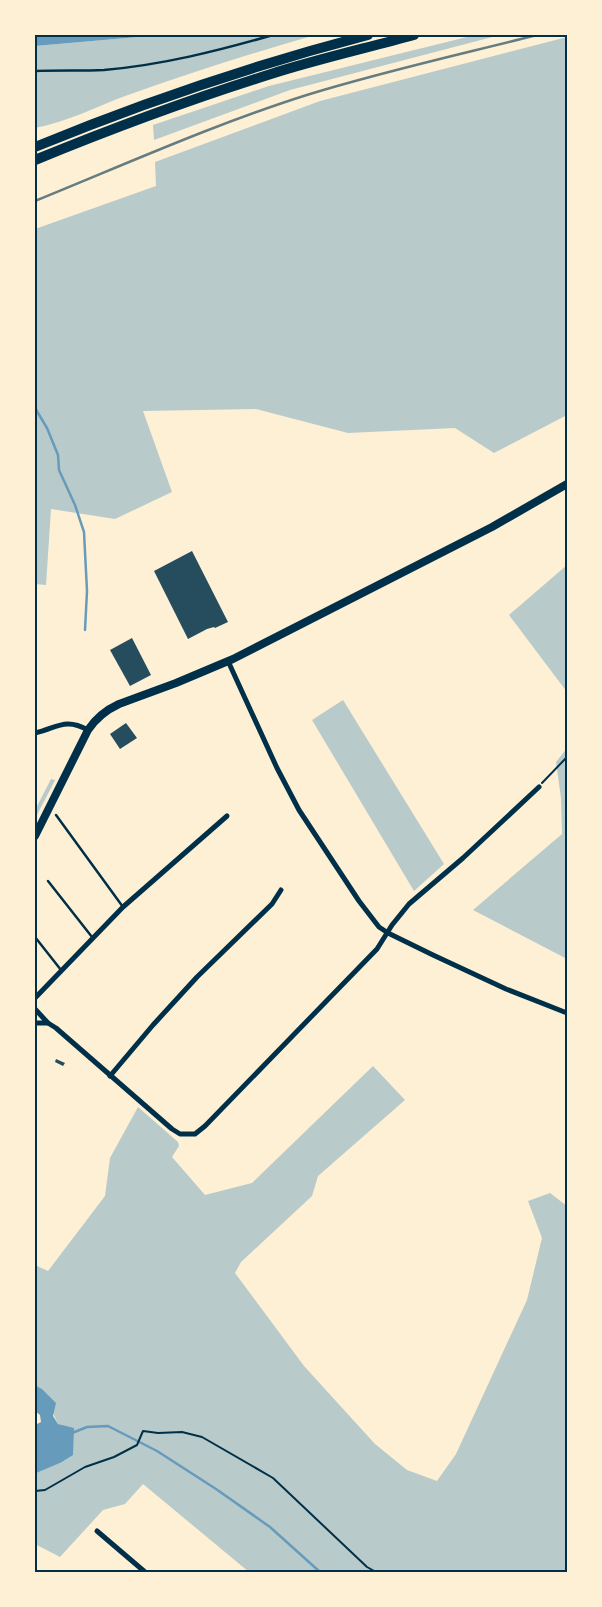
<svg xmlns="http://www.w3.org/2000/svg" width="602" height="1607" font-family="'DejaVu Sans',sans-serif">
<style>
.green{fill:#b9caca}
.water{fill:#669bbc}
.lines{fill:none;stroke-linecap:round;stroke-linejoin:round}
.stream{stroke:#669bbc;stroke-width:2.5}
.building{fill:#264d5e}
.path{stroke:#003049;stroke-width:2}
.service{stroke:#003049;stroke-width:2.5}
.minor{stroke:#003049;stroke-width:5}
.secondary{stroke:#003049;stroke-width:8}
.motorway{stroke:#003049;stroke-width:10}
.rail{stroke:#657d81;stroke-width:2.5}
.neatline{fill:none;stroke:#003049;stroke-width:2}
</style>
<rect width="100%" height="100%" fill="#fdf0d5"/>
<g class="green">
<path d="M 161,35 L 315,35 C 252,53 190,73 128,95 C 97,106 68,122 35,128 L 35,46 Z"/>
<path d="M 475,35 L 500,35 L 290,90 L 154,140 L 153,125 L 269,86 Z"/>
<path d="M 567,37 L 567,415 L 494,453 L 455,428 L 348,433 L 256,409 L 143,411 L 172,492 L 115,519 L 51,509 L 46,585 L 35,584 L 35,229 L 156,186 L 155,162 L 320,101 Z"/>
<path d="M 567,565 L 567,692 L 509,615 Z"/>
<path d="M 343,700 L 444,864 L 414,891 L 312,720 Z"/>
<path d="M 567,748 L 567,959 L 473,910 L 562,834 L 561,798 L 556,762 Z"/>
<path d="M 51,779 L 55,780 L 35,819 L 35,810 Z"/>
<path d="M 373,1066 L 405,1100 L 318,1176 L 312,1196 L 241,1262 L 235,1273 L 304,1366 L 375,1444 L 407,1470 L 437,1481 L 456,1454 L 527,1300 L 542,1238 L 528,1201 L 550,1193 L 567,1206 L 567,1572 L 249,1572 L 143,1484 L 125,1504 L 103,1510 L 60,1557 L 35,1544 L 35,1472 L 60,1463 L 74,1429 L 58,1424 L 42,1389 L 35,1385 L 35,1265 L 48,1271 L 105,1196 L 110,1158 L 138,1107 L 178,1142 L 179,1146 L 172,1157 L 205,1195 L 252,1183 Z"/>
</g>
<g class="water">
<path d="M 35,35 L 161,35 L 35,46 Z"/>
<path d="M 35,1385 L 42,1389 L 56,1403 L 53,1416 L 58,1424 L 74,1428 L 73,1455 L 60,1463 L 36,1473 L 35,1425 L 41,1422 L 40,1415 L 35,1411 Z"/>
</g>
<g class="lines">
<g class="stream">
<path d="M 35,408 L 47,428 L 58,455 L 59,470 L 75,505 L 84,532 L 87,591 L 85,630"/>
<path d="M 72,1433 L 87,1427 L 108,1426 L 157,1451 L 216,1489 L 270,1527 L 320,1572"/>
</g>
</g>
<g class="building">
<path d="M 192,551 L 228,622 L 215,628 L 214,627 L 207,629 L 188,639 L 154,571 Z"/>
<path d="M 132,638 L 151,675 L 130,686 L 110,650 Z"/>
<path d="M 126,723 L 137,738 L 120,749 L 110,734 Z"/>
<path d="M 56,1059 L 65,1063 L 63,1066 L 55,1062 Z"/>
</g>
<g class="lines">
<g class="path">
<path d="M 542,783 L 567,757"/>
<path d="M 35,1491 L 45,1490 L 85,1467 L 114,1457 L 137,1445 L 143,1431 L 158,1433 L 182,1432 L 202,1437 L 273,1478 L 367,1567 L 376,1572"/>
</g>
<g class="service">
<path d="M 35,71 C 58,70 81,71 104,70 C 162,65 217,51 273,35"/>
<path d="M 56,815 L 123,907"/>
<path d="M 48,881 L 92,937"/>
<path d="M 35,937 L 61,970"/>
</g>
<g class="minor">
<path d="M 228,661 L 277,768 L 299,810 L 359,901 L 379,927 L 388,933 L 433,955 L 506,989 L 567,1013"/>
<path d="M 35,733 C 57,728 65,717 88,730"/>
<path d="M 35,998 L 123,907 L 227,816"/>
<path d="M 35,1009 L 48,1023 L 35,1023"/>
<path d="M 48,1023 L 56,1028 L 172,1129 L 180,1134 L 195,1134 L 205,1126 L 377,949 L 392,925 L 409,904 L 463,858 L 539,787"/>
<path d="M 110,1076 L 153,1025 L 197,977 L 272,904 L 281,890"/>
<path d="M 97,1531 L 145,1572"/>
</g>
<path class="secondary" d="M 35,836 L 88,730 C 96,718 106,710 119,704 L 176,683 L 233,659 L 492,527 L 567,484"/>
<g class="motorway">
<path d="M 35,147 C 144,102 254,65 368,35"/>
<path d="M 35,160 C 113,128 191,99 271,74 C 318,59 367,48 414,35"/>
</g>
<path class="rail" d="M 35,201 C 126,164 217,123 310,94 C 385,71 462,54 537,35"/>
</g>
<rect width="602" height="1607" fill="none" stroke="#fdf0d5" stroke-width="72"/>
<rect x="36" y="36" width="530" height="1535" class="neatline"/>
</svg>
